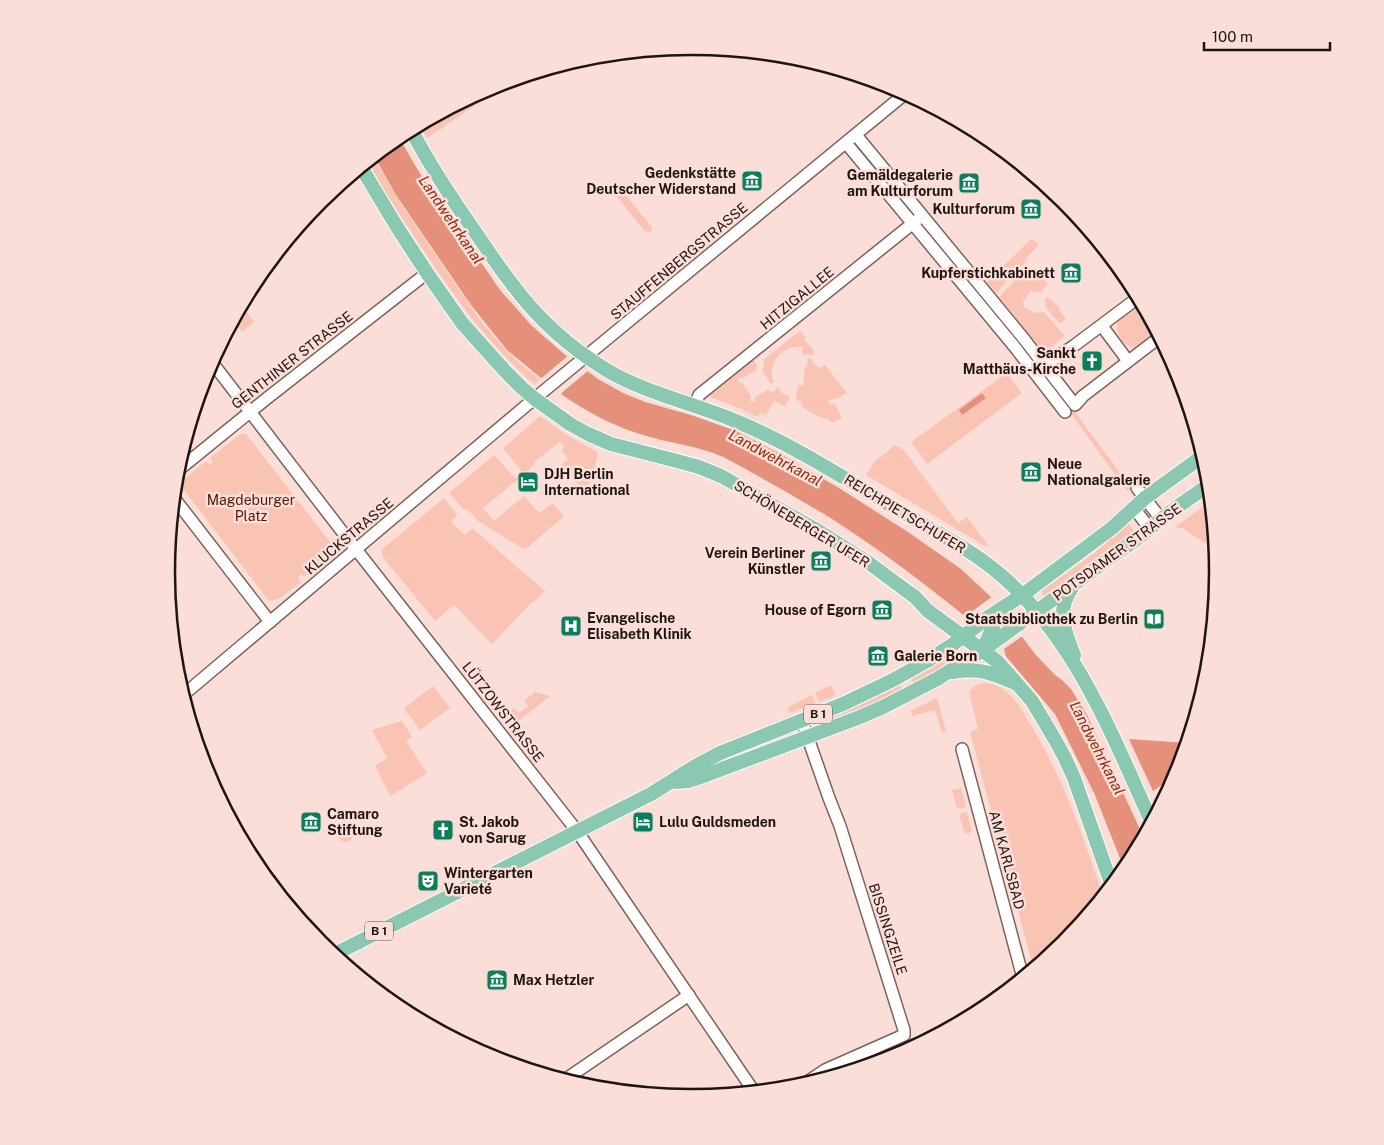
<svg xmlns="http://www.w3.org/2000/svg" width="1384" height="1145" font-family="'Public Sans',sans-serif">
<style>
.green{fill:#fac4b5}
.water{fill:#e4907a}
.pier{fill:#fbded7}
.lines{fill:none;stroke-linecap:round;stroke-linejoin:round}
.minor-casing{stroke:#7b635c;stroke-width:14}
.major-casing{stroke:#fff;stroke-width:16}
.minor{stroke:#fff;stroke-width:11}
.major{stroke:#8ac8b1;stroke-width:14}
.labels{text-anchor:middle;stroke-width:5;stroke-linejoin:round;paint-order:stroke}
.shield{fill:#fbded7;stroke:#60514d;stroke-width:1}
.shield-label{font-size:12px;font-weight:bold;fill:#1e1512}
.poi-label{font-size:14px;font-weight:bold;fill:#1e1512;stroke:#fbded7;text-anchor:start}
.street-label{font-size:14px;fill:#1e1512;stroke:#fbded7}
.park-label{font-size:14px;fill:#4e190b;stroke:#fbded7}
.water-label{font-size:15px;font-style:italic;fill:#8e2b10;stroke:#fbded7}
.rim{fill:none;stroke:#1e1512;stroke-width:2.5}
</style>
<rect width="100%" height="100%" fill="#fbded7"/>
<g class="green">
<path d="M 482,91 L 486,98 L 427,138 L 419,124 Z"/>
<path d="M 373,157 L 401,204 L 482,323 L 506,350 L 523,366 L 540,379 L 534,384 C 516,368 499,351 483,332 C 459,303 437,271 416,239 C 399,214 382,188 368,161 Z"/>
<path d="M 613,184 L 618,186 L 652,227 L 652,231 L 648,232 L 644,230 L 612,191 L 611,187 Z"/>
<path d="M 1032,238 L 1039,245 L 1026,258 L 1027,260 L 996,293 L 987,282 Z"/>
<path d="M 1028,266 L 1048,284 L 1041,292 L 1034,292 L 1031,290 L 1023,302 L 1024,307 L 1035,313 L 1044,312 L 1065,336 L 1044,352 L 999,297 Z"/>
<path d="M 1048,297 L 1060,308 L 1059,310 L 1066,318 L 1060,324 L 1046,308 L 1047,307 L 1045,306 L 1045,299 Z"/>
<path d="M 1141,302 L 1158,334 C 1152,338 1143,348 1135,348 C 1123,348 1112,328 1119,318 C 1124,312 1134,307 1141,302 Z"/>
<path d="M 242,306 L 254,322 L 242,332 L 233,320 Z"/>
<path d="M 800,331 L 805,337 L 804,339 L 814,351 L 813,355 L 802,354 L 803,347 C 781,344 767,363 774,383 L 770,383 L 762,370 L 764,368 L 763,360 Z"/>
<path d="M 808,358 L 812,359 L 812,362 L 820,368 L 825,365 L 847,393 L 834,400 L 833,399 L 828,401 L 830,405 L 835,404 L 842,418 L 832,423 L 828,419 C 819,419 809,411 801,406 L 802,403 L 796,399 L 798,385 L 803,385 L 805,367 L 807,367 Z"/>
<path d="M 753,359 L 757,365 L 756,370 L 743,378 L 740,377 L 738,379 L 738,382 L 742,383 L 751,396 L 750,399 L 751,402 L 755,402 L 755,397 L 767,390 L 773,392 L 777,387 L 782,393 L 790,397 L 785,407 L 774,400 L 766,415 L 760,413 L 758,417 L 732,405 L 712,398 L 710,395 L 711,393 Z"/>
<path d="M 1007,373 L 1022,393 L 927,464 L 911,442 Z"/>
<path d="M 1072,411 L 1075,412 L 1131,488 L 1127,491 L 1072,415 L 1071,413 Z"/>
<path d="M 540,416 L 562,432 L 598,453 L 592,480 L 583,490 L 569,474 L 567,475 L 560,466 L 568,459 L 561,450 L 564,447 L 560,442 L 534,462 L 535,464 L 524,474 L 503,448 Z"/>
<path d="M 242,433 L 246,434 L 334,547 L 330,550 L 328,558 L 304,577 L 302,574 L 298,577 L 301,582 L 279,599 L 269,601 L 181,486 L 182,481 L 205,462 L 208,462 L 210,465 L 213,462 L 211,459 L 211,457 Z"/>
<path d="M 895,445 L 897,447 L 899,446 L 901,449 L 903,449 L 958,523 L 967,517 L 988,545 L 985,546 L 866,475 L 875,461 Z"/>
<path d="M 494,455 L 515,478 L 517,477 L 518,479 L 483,508 L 494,521 L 524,496 L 539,513 L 553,503 L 563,515 L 562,518 L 526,549 L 522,548 L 478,521 L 467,509 L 464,510 L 449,493 Z"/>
<path d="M 444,498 L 457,515 L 451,522 L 465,535 L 472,528 L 545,591 L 533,603 L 532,602 L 492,644 L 454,605 L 435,621 L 382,556 L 382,549 Z"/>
<path d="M 1211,501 L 1214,532 L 1212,542 L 1215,543 L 1216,553 L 1213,552 L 1211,547 L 1184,529 L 1175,527 Z"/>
<path d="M 1128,523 L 1135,532 L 1045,597 L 1041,591 L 1093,554 Z"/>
<path d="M 954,649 L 963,655 L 914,684 L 910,676 Z"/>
<path d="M 899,683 L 903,690 L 868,707 L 820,725 L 818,720 Z"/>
<path d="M 982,683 C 990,683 997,685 1003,689 C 1015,697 1022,711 1029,722 C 1062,776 1084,837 1103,897 L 1064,945 L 1034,970 L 970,732 L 978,729 L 969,692 L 973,687 Z"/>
<path d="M 831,685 L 836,695 L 819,702 L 815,693 Z"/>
<path d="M 433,686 L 450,708 L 420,730 L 404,708 Z"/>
<path d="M 535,692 L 550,696 L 515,724 L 507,714 L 514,708 L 519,713 L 528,706 L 524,701 Z"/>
<path d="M 812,695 L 816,703 L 790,713 L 787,708 Z"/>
<path d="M 937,698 L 946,732 L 942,733 L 935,710 L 912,716 L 911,711 Z"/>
<path d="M 402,721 L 412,737 L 406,741 L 427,773 L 390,796 L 375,766 L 387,758 L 372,730 Z"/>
<path d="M 791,730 L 794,735 L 708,768 L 707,766 Z"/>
<path d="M 961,788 L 966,807 L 960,809 L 960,807 L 957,808 L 952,790 Z"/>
<path d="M 967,812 L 972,832 L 965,834 L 959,815 L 961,814 L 961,813 Z"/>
<circle cx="346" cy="835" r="7"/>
<path d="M 904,1043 L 905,1048 L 909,1047 L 909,1050 L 893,1059 L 890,1048 Z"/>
</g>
<g class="water">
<path d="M 398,136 L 419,172 L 500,290 L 531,325 L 564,354 L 598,379 L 623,393 L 645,402 L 691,415 L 736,431 L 782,455 L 839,488 L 908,532 L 961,569 L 991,597 L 1010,618 L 1022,637 L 1035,654 L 1055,675 L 1062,680 L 1071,689 L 1087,715 L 1144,838 L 1129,865 L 1125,871 L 1095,795 L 1055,714 L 980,626 L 973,623 C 927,585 879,549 829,517 C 814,508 798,499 783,490 C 763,479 743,467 723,457 C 699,446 674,444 650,437 C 617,428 588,413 561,394 L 563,391 L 545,376 L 541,378 L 507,350 L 471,305 L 396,195 L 374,156 Z"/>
<path d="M 982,393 L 986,398 L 962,415 L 959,410 Z"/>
<path d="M 1129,739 L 1187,743 L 1179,773 L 1153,791 Z"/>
</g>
<g class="pier">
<path d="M 569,355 L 589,370 L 559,395 L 560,391 L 544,379 L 539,380 Z"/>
<path d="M 993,596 L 1012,616 L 1024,635 L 1004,649 L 1006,657 L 1004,658 L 979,628 L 972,625 L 963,618 Z"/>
</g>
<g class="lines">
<g class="minor-casing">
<g id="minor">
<path d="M 856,135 L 1024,339 L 1075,405 L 1083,396 L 1160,337"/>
<path d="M 846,143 L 1014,346 L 1065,412"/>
<path d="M 1102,326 L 1128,361"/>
<path d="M 211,361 L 344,534 L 577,831 L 755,1093"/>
<path d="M 1039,369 L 1075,345 L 1139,297"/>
<path d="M 695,405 L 699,395 L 917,220"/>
<path d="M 176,472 L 266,399 L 427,273"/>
<path d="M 1137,488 L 1161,519"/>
<path d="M 174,498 L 270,622"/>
<path d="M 1134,508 L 1150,529"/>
<path d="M 182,696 L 528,404 L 906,93"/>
<path d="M 962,749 L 1023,978"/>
<path d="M 563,1081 L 689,995"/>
<path d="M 798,1088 L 825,1070 L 904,1035 L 904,1030 L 840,826 L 829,798 L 802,721"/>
</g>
</g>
<g class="major-casing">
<g id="major">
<path d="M 411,129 C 430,167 454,202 478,236 C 489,252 500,269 512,284 C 537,318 569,347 605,369 C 646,394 694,403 738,422 C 793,445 844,478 895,508 C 931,529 971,549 1002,576 C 1076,640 1113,737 1152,823"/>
<path d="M 361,167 L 397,227 L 427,273 L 462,323 L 505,371 L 522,388 L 535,399 L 570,424 L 588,434 L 611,444 L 677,461 L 699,467 L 721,476 L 815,529 L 869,563 L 908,592 L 915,597 L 928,611 L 998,662 L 1032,701 L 1054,738 L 1065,758 L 1074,778 L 1112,886"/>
<path d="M 1073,586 C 1055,612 1064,629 1074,655"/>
<path d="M 983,650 L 1000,610"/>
<path d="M 952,672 C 979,668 990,672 1015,683"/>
<path d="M 676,782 L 688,781 L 706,775 L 860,717 L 883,707 L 937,679 L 983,650 L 1142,535 L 1170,512 L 1210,484"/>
<path d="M 333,955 L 651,794 L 694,767 L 720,753 L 843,704 L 891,681 L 927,661 L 952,645 L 987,618 L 1021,596 L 1112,528 L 1145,498 L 1204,455"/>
</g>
</g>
<use href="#minor" class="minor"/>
<use href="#major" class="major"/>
</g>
<defs>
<g id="museum-square" transform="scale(1.125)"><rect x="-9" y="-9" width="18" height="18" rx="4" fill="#0c7e5b" stroke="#fbded7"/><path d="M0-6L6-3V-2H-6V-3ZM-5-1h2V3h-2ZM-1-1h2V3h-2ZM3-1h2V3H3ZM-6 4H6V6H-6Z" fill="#fff"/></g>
<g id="church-square" transform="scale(1.125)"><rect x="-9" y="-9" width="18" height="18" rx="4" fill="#0c7e5b" stroke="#fbded7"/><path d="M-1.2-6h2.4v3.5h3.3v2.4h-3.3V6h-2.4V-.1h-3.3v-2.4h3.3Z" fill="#fff"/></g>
<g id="hotel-square" transform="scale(1.125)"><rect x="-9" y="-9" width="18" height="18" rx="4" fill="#0c7e5b" stroke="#fbded7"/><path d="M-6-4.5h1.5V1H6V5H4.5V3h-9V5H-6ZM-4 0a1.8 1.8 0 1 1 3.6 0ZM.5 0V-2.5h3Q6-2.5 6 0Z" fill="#fff"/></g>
<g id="library-square" transform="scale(1.125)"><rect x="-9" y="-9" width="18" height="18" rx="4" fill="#0c7e5b" stroke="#fbded7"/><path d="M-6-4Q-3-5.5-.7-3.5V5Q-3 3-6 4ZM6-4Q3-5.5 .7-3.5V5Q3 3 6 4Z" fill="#fff"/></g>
<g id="hospital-square" transform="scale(1.125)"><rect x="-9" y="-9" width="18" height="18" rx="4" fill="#0c7e5b" stroke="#fbded7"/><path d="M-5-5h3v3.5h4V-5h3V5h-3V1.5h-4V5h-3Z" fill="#fff"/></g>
<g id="theatre-square" transform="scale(1.125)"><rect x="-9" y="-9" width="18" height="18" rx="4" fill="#0c7e5b" stroke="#fbded7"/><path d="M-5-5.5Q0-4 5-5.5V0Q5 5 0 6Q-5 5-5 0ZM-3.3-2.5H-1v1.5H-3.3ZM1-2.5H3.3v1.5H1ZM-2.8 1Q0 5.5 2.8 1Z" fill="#fff"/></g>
</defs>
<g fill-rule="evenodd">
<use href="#museum-square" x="752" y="181"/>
<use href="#museum-square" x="969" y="183"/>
<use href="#museum-square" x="1031" y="209"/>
<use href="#museum-square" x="1071" y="273"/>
<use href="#church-square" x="1092" y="361"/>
<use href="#museum-square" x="1031" y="472"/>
<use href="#hotel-square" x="528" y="482"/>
<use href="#museum-square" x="821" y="561"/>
<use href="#museum-square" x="882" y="610"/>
<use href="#library-square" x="1154" y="619"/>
<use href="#hospital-square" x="571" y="626"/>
<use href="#museum-square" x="878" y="656"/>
<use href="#museum-square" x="311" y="822"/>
<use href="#hotel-square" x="643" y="822"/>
<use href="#church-square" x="443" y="830"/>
<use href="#theatre-square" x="428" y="881"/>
<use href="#museum-square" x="497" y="980"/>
</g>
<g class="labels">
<g class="shield">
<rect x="804" y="704.5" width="28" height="19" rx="4"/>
<rect x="365" y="921.5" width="28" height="19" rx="4"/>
</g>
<g class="shield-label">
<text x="818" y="718">B 1</text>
<text x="379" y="935">B 1</text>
</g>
<g class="poi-label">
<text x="736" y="178" text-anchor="end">Gedenkstätte<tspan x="736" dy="16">Deutscher Widerstand</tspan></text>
<text x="953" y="180" text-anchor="end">Gemäldegalerie<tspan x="953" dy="16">am Kulturforum</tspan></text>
<text x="1015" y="214" text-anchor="end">Kulturforum</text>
<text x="1055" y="278" text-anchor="end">Kupferstichkabinett</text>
<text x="1076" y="358" text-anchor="end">Sankt<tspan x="1076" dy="16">Matthäus-Kirche</tspan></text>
<text x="1047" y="469">Neue<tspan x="1047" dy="16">Nationalgalerie</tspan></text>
<text x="544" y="479">DJH Berlin<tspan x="544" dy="16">International</tspan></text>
<text x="805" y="558" text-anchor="end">Verein Berliner<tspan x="805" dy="16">Künstler</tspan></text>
<text x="866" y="615" text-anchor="end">House of Egorn</text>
<text x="587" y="623">Evangelische<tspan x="587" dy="16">Elisabeth Klinik</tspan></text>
<text x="1138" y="624" text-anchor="end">Staatsbibliothek zu Berlin</text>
<text x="894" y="661">Galerie Born</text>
<text x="327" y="819">Camaro<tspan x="327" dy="16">Stiftung</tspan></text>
<text x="459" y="827">St. Jakob<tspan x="459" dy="16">von Sarug</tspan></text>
<text x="659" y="827">Lulu Guldsmeden</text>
<text x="444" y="878">Wintergarten<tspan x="444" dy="16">Varieté</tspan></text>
<text x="513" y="985">Max Hetzler</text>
</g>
<g class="street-label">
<text transform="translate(679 261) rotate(-40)" y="5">STAUFFENBERGSTRASSE</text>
<text transform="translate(797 298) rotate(-39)" y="5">HITZIGALLEE</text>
<text transform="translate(292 360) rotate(-38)" y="5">GENTHINER STRASSE</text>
<text transform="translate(905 514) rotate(31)" y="5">REICHPIETSCHUFER</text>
<text transform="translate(802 524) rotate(31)" y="5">SCHÖNEBERGER UFER</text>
<text transform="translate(349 536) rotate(-40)" y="5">KLUCKSTRASSE</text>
<text transform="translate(1117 552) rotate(-36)" y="5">POTSDAMER STRASSE</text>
<text transform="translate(503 712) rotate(52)" y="5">LÜTZOWSTRASSE</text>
<text transform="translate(1007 860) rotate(75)" y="5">AM KARLSBAD</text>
<text transform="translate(888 929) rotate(72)" y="5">BISSINGZEILE</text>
</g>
<g class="park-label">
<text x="251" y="505">Magdeburger<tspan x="251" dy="16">Platz</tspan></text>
</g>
<g class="water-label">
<text transform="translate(451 220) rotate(56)" y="5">Landwehrkanal</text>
<text transform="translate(775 458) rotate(28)" y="5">Landwehrkanal</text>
<text transform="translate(1097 748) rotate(63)" y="5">Landwehrkanal</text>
</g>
</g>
<path d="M0 0H1384V1145H0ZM175 572a517 517 0 1 1 1034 0a517 517 0 1 1-1034 0Z" fill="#fbded7" fill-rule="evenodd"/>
<path class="rim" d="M175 572a517 517 0 1 1 1034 0a517 517 0 1 1-1034 0Z"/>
<path d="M1204 42v8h126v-8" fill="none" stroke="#1e1512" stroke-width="2.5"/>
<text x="1212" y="42" font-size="15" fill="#1e1512" stroke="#fbded7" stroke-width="4" paint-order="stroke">100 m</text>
</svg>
